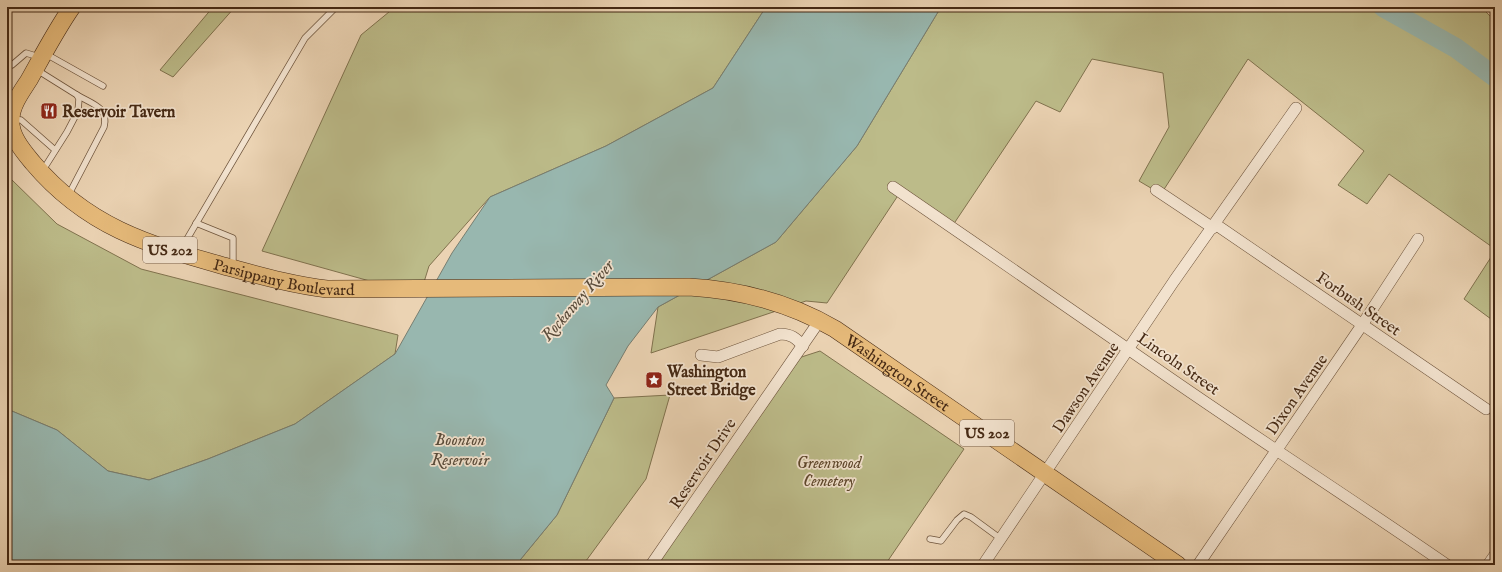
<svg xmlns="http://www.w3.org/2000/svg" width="1502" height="572" font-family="'IM FELL English',serif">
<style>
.green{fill:#bcbb89;stroke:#80724e}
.water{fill:#98b7af;stroke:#777e71}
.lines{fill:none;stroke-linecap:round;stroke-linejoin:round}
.river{stroke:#98b7af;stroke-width:20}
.lane-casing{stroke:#6e543c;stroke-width:7}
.street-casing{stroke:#6e543c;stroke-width:12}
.primary-casing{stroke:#452914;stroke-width:18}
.lane{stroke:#f2e2ce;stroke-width:5.5}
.street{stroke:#f2e2ce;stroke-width:11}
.primary{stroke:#e6ba7a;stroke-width:17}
.labels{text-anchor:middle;stroke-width:3.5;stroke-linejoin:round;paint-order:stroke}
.shield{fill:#f2e2ce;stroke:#79604c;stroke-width:1}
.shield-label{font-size:15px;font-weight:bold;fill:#452914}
.poi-label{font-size:16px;font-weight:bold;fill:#452914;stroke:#f2e2ce;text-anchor:start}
.street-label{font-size:16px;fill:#452914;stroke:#f2e2ce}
.park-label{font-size:16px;font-style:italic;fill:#5d462b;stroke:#f2e2ce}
.water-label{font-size:17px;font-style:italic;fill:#5a4c3b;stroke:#f2e2ce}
</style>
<rect width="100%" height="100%" fill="#ebd3b3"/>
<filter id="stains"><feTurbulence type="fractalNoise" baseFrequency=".005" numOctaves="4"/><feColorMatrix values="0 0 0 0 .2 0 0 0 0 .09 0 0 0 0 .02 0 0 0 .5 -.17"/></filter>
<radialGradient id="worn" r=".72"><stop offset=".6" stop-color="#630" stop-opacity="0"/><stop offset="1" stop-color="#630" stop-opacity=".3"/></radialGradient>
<g class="green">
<path d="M 213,7 L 235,7 L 173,77 L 160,70 Z"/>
<path d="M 395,7 L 766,7 L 713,88 L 606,146 L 490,197 L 429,266 L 420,295 L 262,251 L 361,35 Z"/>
<path d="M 941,7 L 1481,7 L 1495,21 L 1495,249 L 1389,174 L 1367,204 L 1338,185 L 1364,151 L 1248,59 L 1161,194 L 1139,181 L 1169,127 L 1163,73 L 1092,59 L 1060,112 L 1036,101 L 951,228 L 899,194 L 827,303 L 806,301 L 651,353 L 658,307 L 776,242 L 857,146 Z"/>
<path d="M 7,173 L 11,179 L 57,224 L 141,269 L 398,335 L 395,354 L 295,424 L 208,459 L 149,480 L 108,471 L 57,430 L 7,409 Z"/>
<path d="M 1495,251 L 1495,322 L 1464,299 Z"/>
<path d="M 820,351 L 964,449 L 885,565 L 652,565 L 789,361 Z"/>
<path d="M 670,395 L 646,479 L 583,565 L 516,565 L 557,515 L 614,398 Z"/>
</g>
<path class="water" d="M 766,7 L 941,7 L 857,146 L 776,242 L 658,307 L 628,346 L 606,385 L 614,398 L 557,515 L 516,565 L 7,565 L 7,409 L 57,430 L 108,471 L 149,480 L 208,459 L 295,424 L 395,354 L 452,253 L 490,197 L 606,146 L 713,88 Z"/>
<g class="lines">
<path class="river" d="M 1383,7 L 1456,48 L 1495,77"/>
<g class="lane-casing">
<g id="lane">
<path d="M 46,54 L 103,86"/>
<path d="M 12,65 L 26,53 L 39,57"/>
<path d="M 37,70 L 77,95 L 79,99 L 78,111 L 67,132 L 43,170"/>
<path d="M 12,119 L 21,120 L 55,150"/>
<path d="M 68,196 L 104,127 C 109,107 92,104 77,95"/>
<path d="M 196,223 L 233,238 L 233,267"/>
<path d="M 180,251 L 305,38 L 336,7"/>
<path d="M 930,539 L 941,541 L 957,520 L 964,514 L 971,517 L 1001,539"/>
</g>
</g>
<g class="street-casing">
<g id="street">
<path d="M 893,187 C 980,247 1067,306 1154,367 C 1250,434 1350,498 1447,565"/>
<path d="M 1156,190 L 1213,228"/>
<path d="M 1215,224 L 1486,409"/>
<path d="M 701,355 L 718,357 L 780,334 C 791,334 796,338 803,346"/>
<path d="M 651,565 L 820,320"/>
<path d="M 983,565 L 1174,281 L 1296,108"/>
<path d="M 1198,565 L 1362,325 L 1418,239"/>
<path d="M 1488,565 L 1495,555"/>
</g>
</g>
<g class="primary-casing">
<g id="primary">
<path id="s1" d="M 72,7 C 56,30 43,55 29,80 C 22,91 12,104 11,118 C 9,135 23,151 33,163 C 87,227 147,244 224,266 C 258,275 292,285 327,289 L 689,287 C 741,290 790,303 835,329 L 1178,565"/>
</g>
</g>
<use href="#lane" class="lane"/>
<use href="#street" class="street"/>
<use href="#primary" class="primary"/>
</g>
<defs>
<g id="restaurant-square" transform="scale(0.9)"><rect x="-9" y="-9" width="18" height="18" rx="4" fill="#8f2418" stroke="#f2e2ce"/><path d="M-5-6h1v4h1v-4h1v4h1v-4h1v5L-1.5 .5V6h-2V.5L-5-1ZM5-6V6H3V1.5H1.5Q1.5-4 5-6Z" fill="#fff"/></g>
<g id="sight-square" transform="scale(0.9)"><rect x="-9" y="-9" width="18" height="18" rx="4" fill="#8f2418" stroke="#f2e2ce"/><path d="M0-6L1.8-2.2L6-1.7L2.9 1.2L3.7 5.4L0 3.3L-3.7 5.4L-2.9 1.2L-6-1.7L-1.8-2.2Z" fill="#fff"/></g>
</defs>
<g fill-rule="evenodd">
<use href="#restaurant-square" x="49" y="111"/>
<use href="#sight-square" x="654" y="380"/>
</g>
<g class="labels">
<g class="shield">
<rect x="143" y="237" width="54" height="26" rx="3"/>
<rect x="960" y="420" width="54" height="26" rx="3"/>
</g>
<g class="shield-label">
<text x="170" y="255">US 202</text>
<text x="987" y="438">US 202</text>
</g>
<g class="poi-label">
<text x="62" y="117">Reservoir Tavern</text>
<text x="667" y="377">Washington<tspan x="667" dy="18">Street Bridge</tspan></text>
</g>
<g class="street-label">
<text dy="6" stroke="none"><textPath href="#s1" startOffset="461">Parsippany Boulevard</textPath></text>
<text transform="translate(1359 303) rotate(35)" y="6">Forbush Street</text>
<text transform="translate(1179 363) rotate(35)" y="6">Lincoln Street</text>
<text dy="6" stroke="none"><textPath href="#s1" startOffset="1097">Washington Street</textPath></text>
<text transform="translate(1085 387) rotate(-56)" y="6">Dawson Avenue</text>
<text transform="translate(1296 394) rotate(-55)" y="6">Dixon Avenue</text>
<text transform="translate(702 463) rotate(-56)" y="6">Reservoir Drive</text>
</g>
<g class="park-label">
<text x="829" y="468">Greenwood<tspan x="829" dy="18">Cemetery</tspan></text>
</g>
<g class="water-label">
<text transform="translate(577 300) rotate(-49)" y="6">Rockaway River</text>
<text x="460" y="445">Boonton<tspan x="460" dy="20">Reservoir</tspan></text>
</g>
</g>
<rect width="1502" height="572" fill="none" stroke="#ebd3b3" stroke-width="24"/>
<rect x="8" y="8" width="1486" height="556" fill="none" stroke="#452914" stroke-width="2"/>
<rect x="12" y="12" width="1478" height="548" fill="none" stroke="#452914"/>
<rect width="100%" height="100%" filter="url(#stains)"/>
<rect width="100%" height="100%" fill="url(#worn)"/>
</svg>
